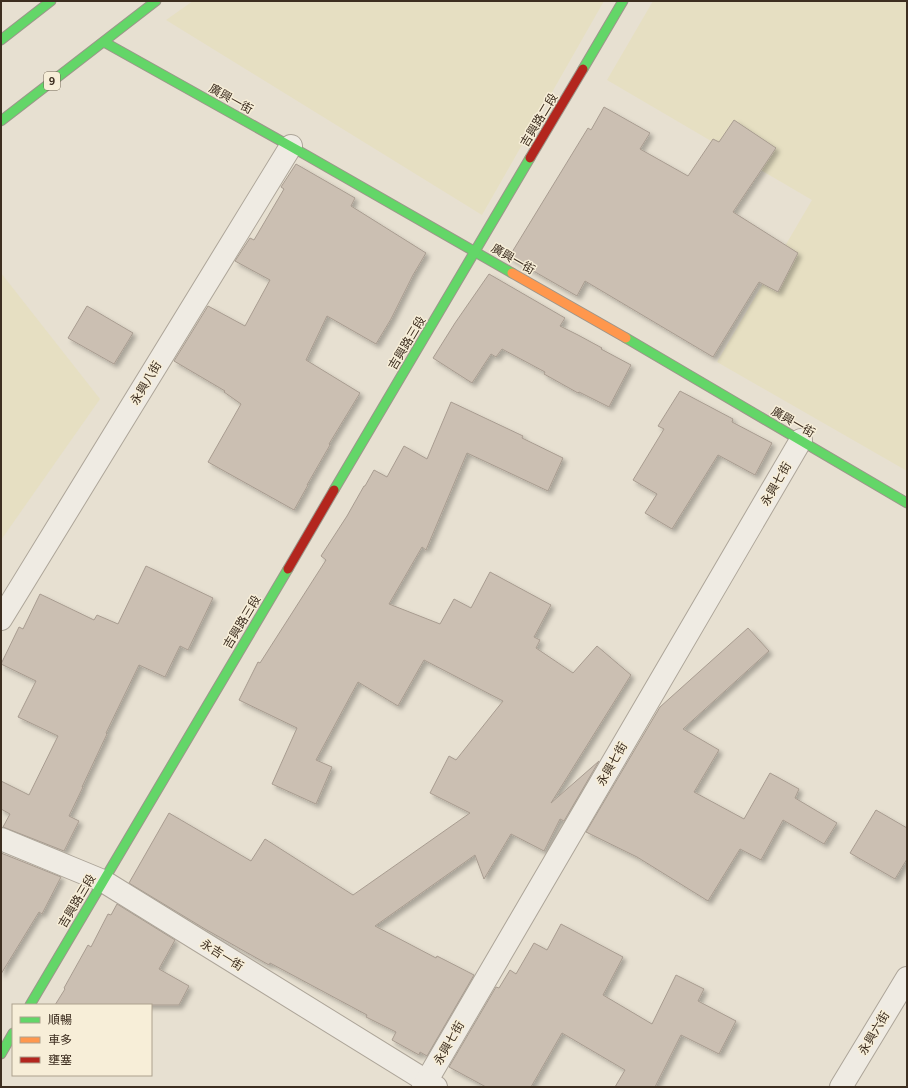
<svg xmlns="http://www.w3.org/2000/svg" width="908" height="1088" font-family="Georgia,'Noto Sans TC',serif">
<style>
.farmland{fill:#e6dfc2}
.building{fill:#cbbfb2;stroke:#a89c90;filter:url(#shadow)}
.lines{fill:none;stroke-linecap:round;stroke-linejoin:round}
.street-casing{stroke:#ada599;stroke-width:24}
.fast-casing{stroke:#9c958a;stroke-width:11}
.slow-casing{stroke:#9c958a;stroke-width:11}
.jam-casing{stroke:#9c958a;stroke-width:11}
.street{stroke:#efebe3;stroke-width:22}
.fast{stroke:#63d668;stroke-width:9}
.slow{stroke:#ff974d;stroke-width:9}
.jam{stroke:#b3261e;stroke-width:9}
.labels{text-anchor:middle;stroke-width:3;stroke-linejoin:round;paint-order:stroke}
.shield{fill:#f7eed8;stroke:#756857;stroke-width:1}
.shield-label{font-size:11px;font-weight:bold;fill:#3d2e20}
.street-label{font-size:12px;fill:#3d2e20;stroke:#f7eed8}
</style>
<defs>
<filter id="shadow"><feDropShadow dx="3.5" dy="3.5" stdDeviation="2" flood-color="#0004"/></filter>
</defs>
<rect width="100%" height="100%" fill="#e7e0d1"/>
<g class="farmland">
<path d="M 193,1 L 604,1 L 482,215 L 166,20 Z"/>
<path d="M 653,1 L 907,1 L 907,471 L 717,362 L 812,200 L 607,80 Z"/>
<path d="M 1,273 L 100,399 L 1,540 Z"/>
</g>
<g class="building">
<path d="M 604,107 L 650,133 L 640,149 L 688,176 L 713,139 L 719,142 L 734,120 L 776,148 L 733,212 L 798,253 L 778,292 L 759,282 L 713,357 L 585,281 L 577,296 L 509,257 L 588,128 L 591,130 Z"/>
<path d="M 296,164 L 355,198 L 351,206 L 426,253 L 413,275 L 391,319 L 376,344 L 327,316 L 306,360 L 360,393 L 329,444 L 330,445 L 307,485 L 308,485 L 294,510 L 208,462 L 241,404 L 224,392 L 225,391 L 174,361 L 208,306 L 245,326 L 270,280 L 235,261 L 250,238 L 254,240 L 284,189 L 281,187 Z"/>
<path d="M 489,274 L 565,318 L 560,326 L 578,335 L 602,348 L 601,349 L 631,365 L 609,407 L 579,392 L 578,393 L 544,374 L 545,372 L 502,349 L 496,357 L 491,354 L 472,383 L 433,358 L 455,323 Z"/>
<path d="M 87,306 L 133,333 L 114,364 L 68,338 Z"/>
<path d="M 680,391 L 733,419 L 732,422 L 772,443 L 755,475 L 718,455 L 672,529 L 645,513 L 657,494 L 633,480 L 664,429 L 658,426 Z"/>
<path d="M 451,402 L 523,436 L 522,438 L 563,458 L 548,491 L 467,453 L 426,550 L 422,547 L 389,604 L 440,624 L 454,599 L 471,608 L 490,572 L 551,605 L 534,637 L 540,640 L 536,648 L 573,673 L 597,646 L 631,675 L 551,803 L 599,761 L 564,821 L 560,819 L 544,851 L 511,834 L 484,879 L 475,855 L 375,926 L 436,958 L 437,956 L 474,975 L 427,1056 L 420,1052 L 419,1055 L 392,1040 L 396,1032 L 366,1017 L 367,1015 L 270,963 L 269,965 L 205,929 L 129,883 L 169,813 L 251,861 L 265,839 L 353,895 L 470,813 L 430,793 L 449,756 L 456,760 L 503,701 L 424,660 L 398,706 L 358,682 L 316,760 L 332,767 L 316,804 L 272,784 L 297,728 L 239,700 L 258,662 L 260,663 L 326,560 L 321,556 L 347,516 L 364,486 L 365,486 L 374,470 L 387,477 L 404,446 L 427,459 Z"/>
<path d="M 146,566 L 213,598 L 188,650 L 180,646 L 165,677 L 139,665 L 106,733 L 107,734 L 82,787 L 83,787 L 69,816 L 79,821 L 64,851 L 3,827 L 10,814 L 1,809 L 1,781 L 29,795 L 58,736 L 18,717 L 36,681 L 1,664 L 19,627 L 23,629 L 40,594 L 94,620 L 97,615 L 118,624 Z"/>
<path d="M 748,628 L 769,651 L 683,729 L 719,750 L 694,792 L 744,819 L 770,773 L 799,789 L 795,798 L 837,823 L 824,844 L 783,820 L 761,860 L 740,849 L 708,901 L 637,857 L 586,832 L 660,707 Z"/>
<path d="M 876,810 L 907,828 L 907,859 L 895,879 L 850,853 Z"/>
<path d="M 1,853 L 61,877 L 42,914 L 39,912 L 1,974 Z"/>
<path d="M 117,904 L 175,940 L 159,969 L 189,986 L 179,1005 L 55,1005 L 65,989 L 64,988 L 88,945 L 91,947 L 108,914 L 111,915 Z"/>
<path d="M 561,924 L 623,957 L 603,995 L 652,1024 L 676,975 L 704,989 L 698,1001 L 736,1021 L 719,1054 L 681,1035 L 655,1087 L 615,1087 L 625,1070 L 562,1033 L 531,1087 L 486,1087 L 449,1067 L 496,987 L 499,988 L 510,970 L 516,974 L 534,943 L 547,950 Z"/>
</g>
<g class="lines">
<g class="street-casing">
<g id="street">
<path d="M 1,619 L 291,146"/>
<path d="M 1,839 L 103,881 L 436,1087"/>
<path d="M 423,1087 L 801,440"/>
<path d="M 841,1087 L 907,978"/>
</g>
</g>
<g class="fast-casing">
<g id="fast">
<path d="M 1,40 L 51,1"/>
<path d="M 104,42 L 306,155 L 512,273"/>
<path d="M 583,69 L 623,1"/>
<path d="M 1,121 L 156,1"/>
<path d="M 626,338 L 907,503"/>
<path d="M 334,490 L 530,158"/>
<path d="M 30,1005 L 288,569"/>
<path d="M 1,1054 L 13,1033"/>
</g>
</g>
<g class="slow-casing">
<path id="slow" d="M 512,273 L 626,338"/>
</g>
<g class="jam-casing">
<g id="jam">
<path d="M 530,158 L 583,69"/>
<path d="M 288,569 L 334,490"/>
</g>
</g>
<use href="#street" class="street"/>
<use href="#fast" class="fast"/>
<use href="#slow" class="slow"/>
<use href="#jam" class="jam"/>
</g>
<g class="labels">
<rect class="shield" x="44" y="72" width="16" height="18" rx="3"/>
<g class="shield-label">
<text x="52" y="85">9</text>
</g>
<g class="street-label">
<text transform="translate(231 99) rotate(29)" y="4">廣興一街</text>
<text transform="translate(539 120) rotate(-59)" y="4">吉興路二段</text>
<text transform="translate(513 259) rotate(30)" y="4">廣興一街</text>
<text transform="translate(407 343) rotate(-59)" y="4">吉興路三段</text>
<text transform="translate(146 383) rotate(-59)" y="4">永興八街</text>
<text transform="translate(793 422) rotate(30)" y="4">廣興一街</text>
<text transform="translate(776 484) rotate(-60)" y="4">永興七街</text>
<text transform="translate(242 622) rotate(-59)" y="4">吉興路三段</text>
<text transform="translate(612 764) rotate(-60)" y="4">永興七街</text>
<text transform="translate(77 901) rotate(-59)" y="4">吉興路三段</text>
<text transform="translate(222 955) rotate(32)" y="4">永吉一街</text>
<text transform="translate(874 1033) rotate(-59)" y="4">永興六街</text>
<text transform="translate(449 1043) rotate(-60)" y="4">永興七街</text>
</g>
</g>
<rect width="908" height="1088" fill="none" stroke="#3d2e20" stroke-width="4"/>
<rect x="12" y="1004" width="140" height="72" fill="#f7eed8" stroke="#ada18e"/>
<rect x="20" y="1017" width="20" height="6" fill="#63d668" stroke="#ada18e"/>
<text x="48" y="1024" font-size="12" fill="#3d2e20">順暢</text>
<rect x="20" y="1037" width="20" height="6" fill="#ff974d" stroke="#ada18e"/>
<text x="48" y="1044" font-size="12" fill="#3d2e20">車多</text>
<rect x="20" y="1057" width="20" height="6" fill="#b3261e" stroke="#ada18e"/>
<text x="48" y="1064" font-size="12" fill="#3d2e20">壅塞</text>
</svg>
